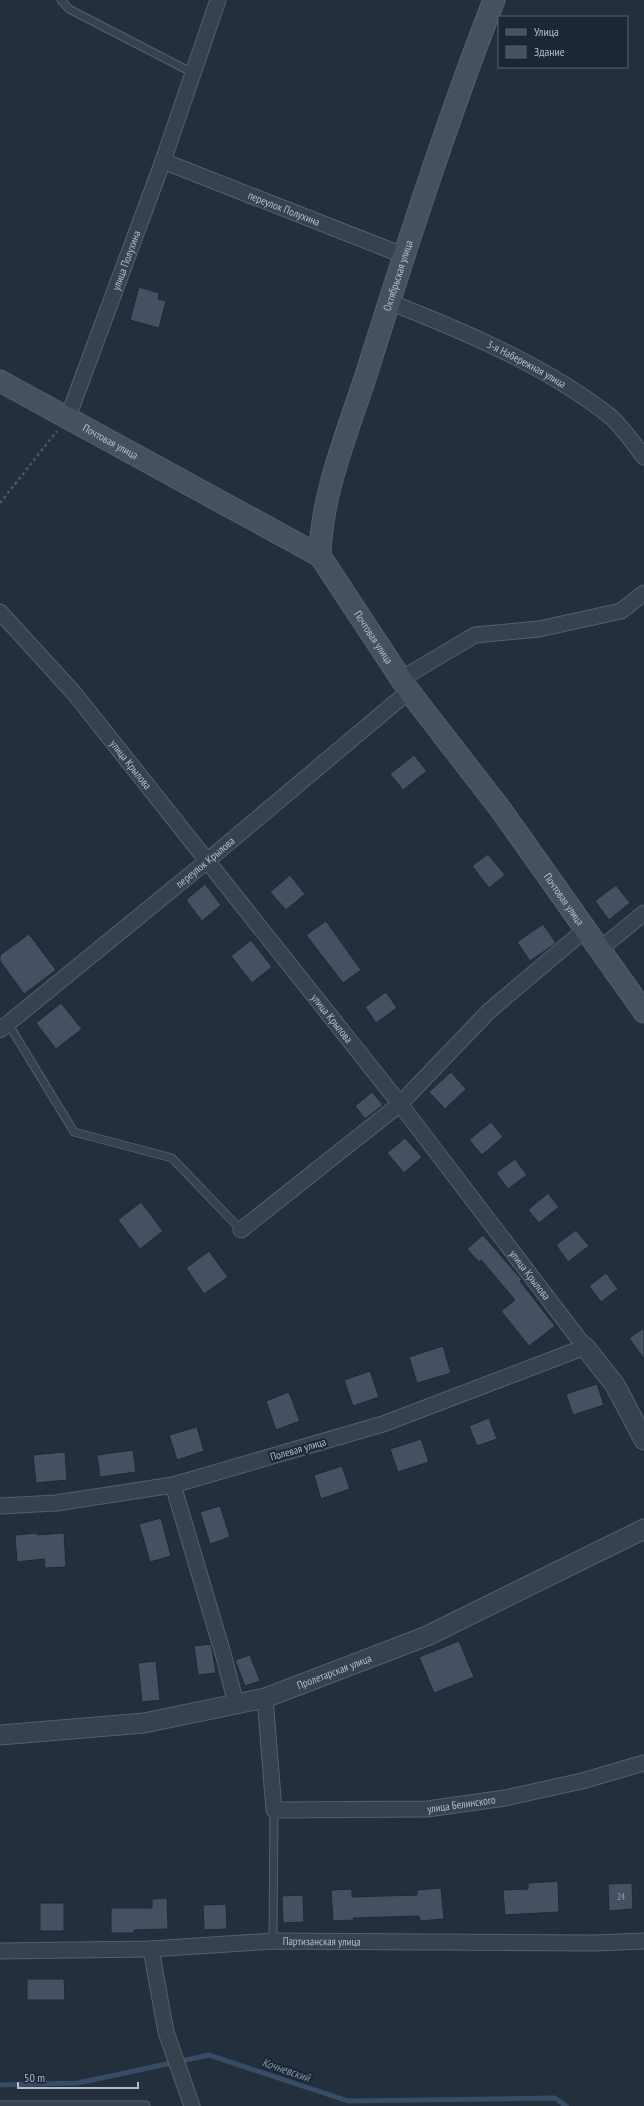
<svg xmlns="http://www.w3.org/2000/svg" width="644" height="2106" font-family="'PT Sans Narrow',sans-serif">
<style>
.lines{fill:none;stroke-linecap:round;stroke-linejoin:round}
.stream{stroke:#394c67;stroke-width:5}
.building{fill:#455162;stroke:#1f2835}
.service-casing{stroke:#565f6c;stroke-width:9}
.minor-casing{stroke:#565f6c;stroke-width:17}
.tertiary-casing{stroke:#565f6c;stroke-width:21}
.secondary-casing{stroke:#565f6c;stroke-width:23}
.path{stroke:#44595c;stroke-width:2.5;stroke-dasharray:3 3;stroke-linecap:butt}
.service{stroke:#38414e;stroke-width:7}
.minor{stroke:#38414e;stroke-width:15}
.tertiary{stroke:#38414e;stroke-width:19}
.secondary{stroke:#465061;stroke-width:21}
.labels{text-anchor:middle;stroke-width:4;stroke-linejoin:round;paint-order:stroke}
.number-label{font-size:9px;fill:#98a1af}
.street-label{font-size:11px;fill:#b4bcc9;stroke:#1d2633}
.water-label{font-size:12px;font-style:italic;fill:#7c92b1;stroke:#1d2633}
</style>
<rect width="100%" height="100%" fill="#242f3e"/>
<g class="lines">
<path class="stream" d="M 0,2085 L 78,2083 L 209,2055 L 348,2101 L 555,2098 L 566,2106"/>
</g>
<g class="building">
<path d="M 139,287 L 159,293 L 158,299 L 166,301 L 159,328 L 130,320 Z"/>
<path d="M 414,755 L 427,771 L 403,790 L 390,774 Z"/>
<path d="M 488,854 L 505,875 L 489,888 L 472,866 Z"/>
<path d="M 290,875 L 305,894 L 286,910 L 270,892 Z"/>
<path d="M 205,884 L 221,905 L 202,921 L 186,900 Z"/>
<path d="M 616,885 L 630,903 L 609,920 L 595,901 Z"/>
<path d="M 326,921 L 361,970 L 343,983 L 306,935 Z"/>
<path d="M 543,924 L 556,943 L 530,961 L 517,942 Z"/>
<path d="M 29,934 L 56,970 L 24,994 L 0,961 L 0,955 Z"/>
<path d="M 251,940 L 272,967 L 252,983 L 231,956 Z"/>
<path d="M 386,992 L 397,1008 L 376,1023 L 365,1007 Z"/>
<path d="M 61,1003 L 82,1029 L 56,1049 L 36,1023 Z"/>
<path d="M 451,1072 L 466,1089 L 445,1109 L 429,1092 Z"/>
<path d="M 372,1092 L 383,1105 L 365,1119 L 355,1106 Z"/>
<path d="M 491,1122 L 503,1137 L 482,1155 L 469,1140 Z"/>
<path d="M 405,1138 L 422,1157 L 404,1173 L 387,1153 Z"/>
<path d="M 515,1159 L 527,1175 L 508,1189 L 496,1173 Z"/>
<path d="M 548,1193 L 559,1207 L 539,1223 L 528,1210 Z"/>
<path d="M 141,1202 L 163,1231 L 140,1249 L 118,1220 Z"/>
<path d="M 576,1230 L 589,1246 L 568,1262 L 556,1245 Z"/>
<path d="M 483,1235 L 522,1280 L 520,1281 L 555,1326 L 529,1346 L 501,1311 L 515,1300 L 481,1260 L 479,1262 L 467,1249 Z"/>
<path d="M 209,1251 L 228,1277 L 204,1294 L 186,1268 Z"/>
<path d="M 606,1273 L 618,1289 L 601,1302 L 589,1286 Z"/>
<path d="M 644,1328 L 644,1359 L 629,1338 Z"/>
<path d="M 443,1346 L 451,1373 L 417,1383 L 409,1357 Z"/>
<path d="M 370,1371 L 379,1397 L 353,1406 L 344,1380 Z"/>
<path d="M 597,1384 L 604,1405 L 573,1415 L 566,1394 Z"/>
<path d="M 289,1392 L 300,1421 L 276,1430 L 266,1401 Z"/>
<path d="M 489,1418 L 497,1439 L 477,1446 L 469,1426 Z"/>
<path d="M 197,1427 L 204,1451 L 177,1460 L 169,1435 Z"/>
<path d="M 421,1439 L 429,1462 L 398,1472 L 390,1449 Z"/>
<path d="M 133,1450 L 136,1472 L 100,1477 L 97,1455 Z"/>
<path d="M 65,1452 L 67,1480 L 36,1483 L 33,1455 Z"/>
<path d="M 342,1466 L 350,1489 L 321,1499 L 314,1475 Z"/>
<path d="M 220,1506 L 230,1537 L 210,1544 L 200,1512 Z"/>
<path d="M 161,1518 L 171,1556 L 150,1562 L 139,1524 Z"/>
<path d="M 37,1533 L 37,1535 L 64,1533 L 66,1567 L 45,1568 L 44,1559 L 17,1562 L 15,1535 Z"/>
<path d="M 459,1641 L 474,1677 L 434,1693 L 419,1657 Z"/>
<path d="M 211,1644 L 216,1673 L 198,1675 L 194,1646 Z"/>
<path d="M 250,1655 L 260,1681 L 245,1686 L 235,1660 Z"/>
<path d="M 156,1661 L 160,1700 L 142,1702 L 138,1663 Z"/>
<path d="M 558,1881 L 559,1912 L 505,1915 L 503,1890 L 528,1889 L 528,1883 Z"/>
<path d="M 632,1883 L 633,1909 L 609,1911 L 608,1884 Z"/>
<path d="M 441,1888 L 444,1919 L 420,1921 L 419,1916 L 353,1918 L 354,1920 L 333,1921 L 331,1890 L 352,1889 L 352,1897 L 417,1895 L 417,1890 Z"/>
<path d="M 303,1895 L 304,1922 L 283,1923 L 282,1896 Z"/>
<path d="M 167,1898 L 168,1929 L 134,1930 L 134,1933 L 111,1933 L 111,1908 L 152,1908 L 152,1899 Z"/>
<rect x="40" y="1903" width="24" height="28"/>
<path d="M 226,1904 L 227,1929 L 204,1930 L 203,1905 Z"/>
<path d="M 27,1979 L 64,1979 L 65,2000 L 27,2000 Z"/>
</g>
<g class="lines">
<g class="service-casing">
<g id="service">
<path d="M 61,0 L 69,9 L 193,73"/>
<path d="M 9,1025 L 74,1132 L 172,1158 L 241,1230"/>
<path d="M 273,1941 L 274,1810"/>
<path d="M 0,2105 L 146,2105"/>
</g>
</g>
<g class="minor-casing">
<g id="minor">
<path id="s1" d="M 163,161 L 405,256"/>
<path id="s2" d="M 389,302 C 464,331 548,367 611,417 C 623,428 634,444 644,457"/>
<path id="s3" d="M 68,417 L 163,161 L 218,0"/>
<path id="s4" d="M 0,612 L 74,693 L 400,1104 L 585,1347 L 383,1424 L 173,1485 L 56,1503 L 0,1506"/>
<path d="M 401,679 L 475,635 L 539,629 L 621,611 L 644,593"/>
<path d="M 599,950 L 644,913"/>
<path id="s5" d="M 0,1030 L 207,861 L 409,691"/>
<path d="M 241,1230 L 400,1104 L 489,1011 L 586,929"/>
<path d="M 173,1485 L 224,1657 L 236,1704"/>
<path id="s6" d="M 265,1698 L 274,1810 L 427,1809 L 505,1798 L 582,1781 L 644,1763"/>
<path d="M 151,1949 L 166,2032 L 192,2106"/>
<path id="s7" d="M 0,1951 L 151,1949 L 273,1941 L 594,1943 L 644,1941"/>
</g>
</g>
<g class="tertiary-casing">
<g id="tertiary">
<path d="M 585,1347 L 615,1385 L 644,1440"/>
<path id="s8" d="M 0,1735 L 144,1723 L 265,1698 L 427,1636 L 644,1529"/>
</g>
</g>
<g class="secondary-casing">
<g id="secondary">
<path id="s9" d="M 0,381 L 320,556 L 409,691 L 501,810 L 644,1012"/>
<path id="s10" d="M 320,556 C 321,493 349,429 368,369 C 407,245 447,121 494,0"/>
</g>
</g>
<path class="path" d="M 0,503 L 57,431"/>
<use href="#service" class="service"/>
<use href="#minor" class="minor"/>
<use href="#tertiary" class="tertiary"/>
<use href="#secondary" class="secondary"/>
</g>
<g class="labels">
<g class="number-label">
<text x="621" y="1900">24</text>
</g>
<g class="street-label">
<text dy="4" stroke="none"><textPath href="#s1" startOffset="130">переулок Полухина</textPath></text>
<text dy="4" stroke="none"><textPath href="#s3" startOffset="167">улица Полухина</textPath></text>
<text dy="4" stroke="none"><textPath href="#s10" startOffset="292">Октябрьская улица</textPath></text>
<text dy="4" stroke="none"><textPath href="#s2" startOffset="151">3-я Набережная улица</textPath></text>
<text dy="4" stroke="none"><textPath href="#s9" startOffset="126">Почтовая улица</textPath></text>
<text dy="4" stroke="none"><textPath href="#s9" startOffset="462">Почтовая улица</textPath></text>
<text dy="4" stroke="none"><textPath href="#s4" startOffset="201">улица Крылова</textPath></text>
<text dy="4" stroke="none"><textPath href="#s5" startOffset="265">переулок Крылова</textPath></text>
<text dy="4" stroke="none"><textPath href="#s9" startOffset="786">Почтовая улица</textPath></text>
<text dy="4" stroke="none"><textPath href="#s4" startOffset="525">улица Крылова</textPath></text>
<text dy="4" stroke="none"><textPath href="#s4" startOffset="849">улица Крылова</textPath></text>
<text transform="translate(298 1449) rotate(-16)" y="4">Полевая улица</text>
<text dy="4" stroke="none"><textPath href="#s8" startOffset="342">Пролетарская улица</textPath></text>
<text dy="4" stroke="none"><textPath href="#s6" startOffset="300">улица Белинского</textPath></text>
<text dy="4" stroke="none"><textPath href="#s7" startOffset="322">Партизанская улица</textPath></text>
</g>
<g class="water-label">
<text transform="translate(286 2070) rotate(19)" y="4">Кочневский</text>
</g>
</g>
<rect x="498" y="16" width="130" height="52" fill="#1d2633" stroke="#59626f"/>
<rect x="506" y="29" width="20" height="6" fill="#465061" stroke="#59626f"/>
<text x="534" y="36" font-size="12" fill="#b4bcc9">Улица</text>
<rect x="506" y="46" width="20" height="12" fill="#455162" stroke="#59626f"/>
<text x="534" y="56" font-size="12" fill="#b4bcc9">Здание</text>
<path d="M18 2082v6h120v-6" fill="none" stroke="#b4bcc9" stroke-width="2"/>
<text x="24" y="2082" font-size="12" fill="#b4bcc9" stroke="#1d2633" stroke-width="3" paint-order="stroke">50 m</text>
</svg>
